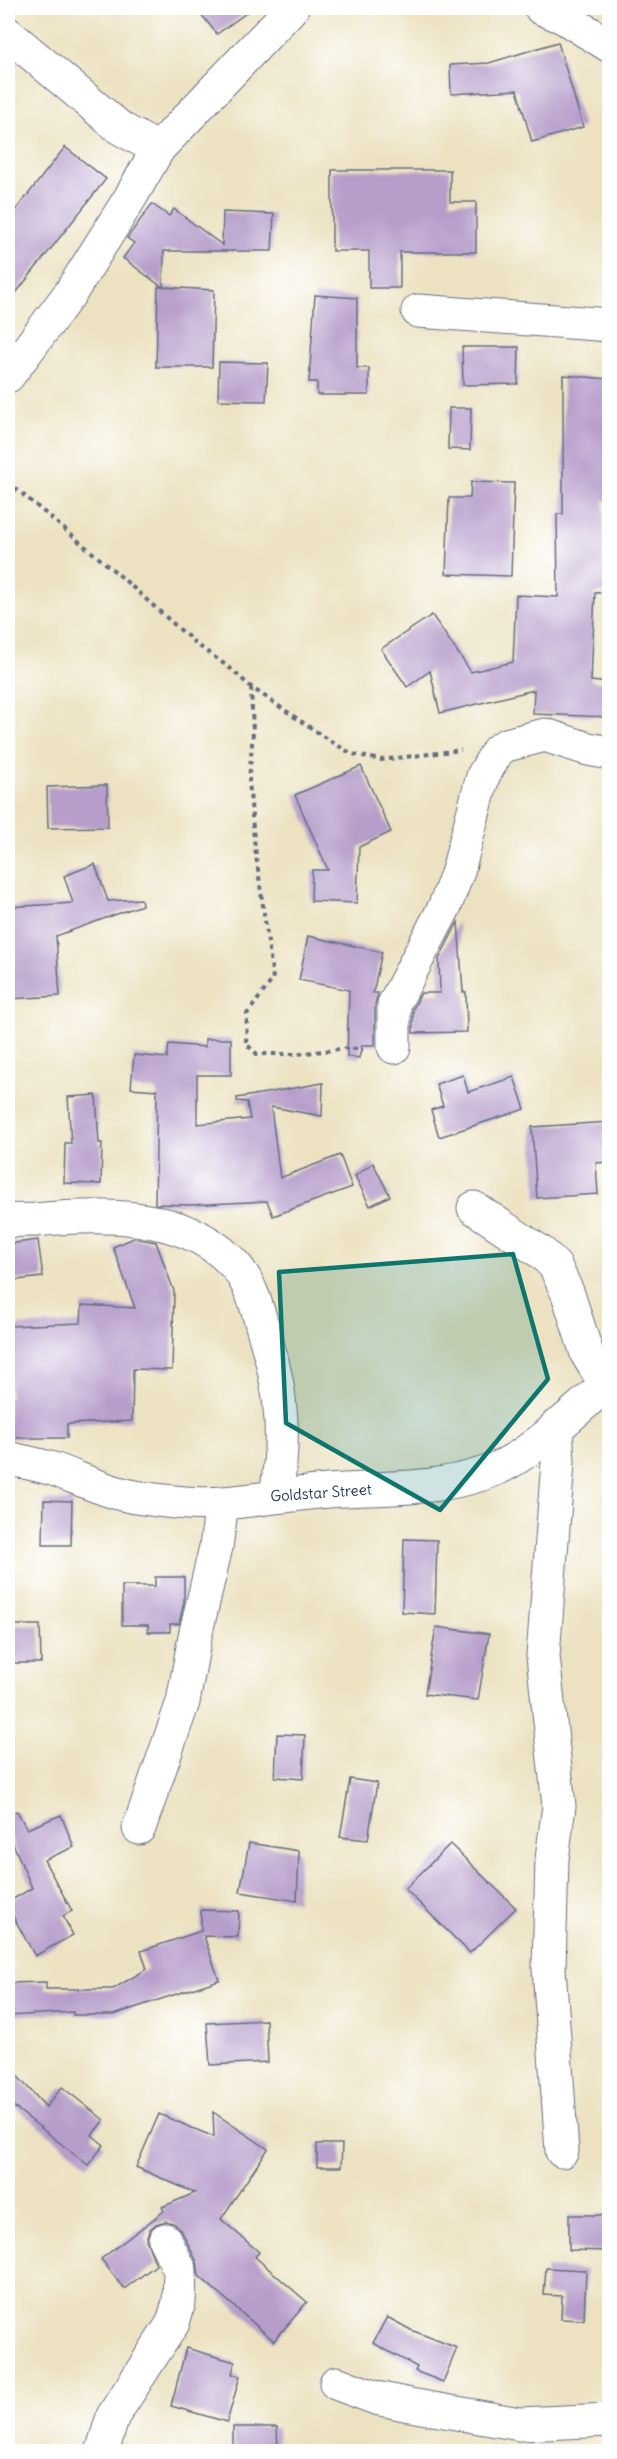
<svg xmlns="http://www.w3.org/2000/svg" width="617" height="2459" font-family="Delius,sans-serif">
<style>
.building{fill:#b69dca}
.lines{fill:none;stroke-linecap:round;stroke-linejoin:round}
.minor-casing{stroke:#646e81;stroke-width:35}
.path{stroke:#646e81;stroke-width:4;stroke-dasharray:4.5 4.5;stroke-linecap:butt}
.minor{stroke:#fff;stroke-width:33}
.marked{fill:#0f766e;fill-opacity:0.2;stroke:#0f766e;stroke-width:4.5;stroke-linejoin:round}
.labels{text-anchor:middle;stroke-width:4.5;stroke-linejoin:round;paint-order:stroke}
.street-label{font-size:15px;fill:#1b2f5e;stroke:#fff}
</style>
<rect width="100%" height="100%" fill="#fff"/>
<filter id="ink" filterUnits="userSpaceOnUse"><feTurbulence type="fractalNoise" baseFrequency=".0167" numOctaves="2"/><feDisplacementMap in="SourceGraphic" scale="12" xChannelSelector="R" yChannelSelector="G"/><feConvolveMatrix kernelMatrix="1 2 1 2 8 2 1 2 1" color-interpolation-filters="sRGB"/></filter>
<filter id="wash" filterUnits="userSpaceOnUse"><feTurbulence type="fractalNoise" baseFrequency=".008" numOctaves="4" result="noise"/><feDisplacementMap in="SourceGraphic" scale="24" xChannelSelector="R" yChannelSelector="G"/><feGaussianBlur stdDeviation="1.35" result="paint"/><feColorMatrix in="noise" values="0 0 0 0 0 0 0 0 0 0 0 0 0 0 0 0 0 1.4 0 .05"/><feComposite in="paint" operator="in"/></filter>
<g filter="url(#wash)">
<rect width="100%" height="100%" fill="#ece2c1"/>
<g id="blocks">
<g class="building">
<path d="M 196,8 L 253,8 L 217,34 Z"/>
<path d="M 558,42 L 583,127 L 532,142 L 517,90 L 451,94 L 450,65 L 489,63 Z"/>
<path d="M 65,147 L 106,179 L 8,303 L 8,220 Z"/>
<path d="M 332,170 L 450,170 L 450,202 L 476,202 L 476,252 L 400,252 L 400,288 L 369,288 L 369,251 L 332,251 Z"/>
<path d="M 152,204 L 169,216 L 174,209 L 222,245 L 223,212 L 274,214 L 272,251 L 164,251 L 163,287 L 214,290 L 212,367 L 156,367 L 158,287 L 162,287 L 123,258 L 134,243 L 127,238 Z"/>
<path d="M 315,295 L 357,298 L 357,368 L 369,368 L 369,395 L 317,395 L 317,382 L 309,382 Z"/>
<path d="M 462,347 L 519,347 L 518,384 L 463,385 Z"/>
<path d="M 219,362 L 268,363 L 266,401 L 218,400 Z"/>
<path d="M 563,375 L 609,379 L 609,501 L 604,501 L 604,564 L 609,564 L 609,592 L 595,593 L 591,681 L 609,683 L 609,717 L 533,714 L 534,690 L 440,713 L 430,671 L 407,687 L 381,649 L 432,615 L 471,672 L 513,662 L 516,595 L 558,597 L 557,514 L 563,514 Z"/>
<path d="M 449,408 L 471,408 L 470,450 L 448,449 Z"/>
<path d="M 471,482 L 514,483 L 511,576 L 446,574 L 449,498 L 470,498 Z"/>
<path d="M 361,766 L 391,832 L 359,847 L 357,903 L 311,901 L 312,870 L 328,870 L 295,795 Z"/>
<path d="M 107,785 L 108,827 L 48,828 L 47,787 Z"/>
<path d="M 95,864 L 108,901 L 141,899 L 142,905 L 56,936 L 60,996 L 8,999 L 8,907 L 73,903 L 64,876 Z"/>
<path d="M 458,922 L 463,992 L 466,992 L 467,1032 L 413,1033 L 413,1009 L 421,993 L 440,993 L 439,959 Z"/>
<path d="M 308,936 L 382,952 L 373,993 L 378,993 L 375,1004 L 375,1045 L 362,1045 L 359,1058 L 347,1056 L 349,990 L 299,980 Z"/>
<path d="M 205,1039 L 231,1039 L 231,1075 L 197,1075 L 197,1124 L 250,1119 L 247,1102 L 237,1101 L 237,1098 L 323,1083 L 322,1116 L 271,1107 L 280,1178 L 340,1155 L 352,1187 L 273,1216 L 267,1201 L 190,1205 L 155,1204 L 157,1090 L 131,1088 L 134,1055 L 167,1058 L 169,1044 L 205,1047 Z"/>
<path d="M 463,1075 L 468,1092 L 514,1077 L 525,1109 L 439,1137 L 431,1110 L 443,1106 L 436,1084 Z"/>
<path d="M 96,1095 L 99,1143 L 102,1143 L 101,1184 L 64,1183 L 65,1143 L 71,1143 L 68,1097 Z"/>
<path d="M 609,1122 L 609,1162 L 596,1163 L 598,1194 L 537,1198 L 532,1127 Z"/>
<path d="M 373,1163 L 390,1196 L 370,1206 L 355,1176 Z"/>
<path d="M 134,1238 L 156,1242 L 174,1291 L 172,1370 L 133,1369 L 132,1421 L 67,1424 L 67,1438 L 8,1438 L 8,1397 L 10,1397 L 8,1326 L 81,1323 L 82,1305 L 135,1308 L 113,1247 Z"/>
<path d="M 38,1240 L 43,1277 L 8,1281 L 8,1244 Z"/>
<path d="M 44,1500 L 72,1501 L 71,1545 L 43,1545 Z"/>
<path d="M 404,1539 L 437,1540 L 435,1614 L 402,1612 Z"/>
<path d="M 155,1577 L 184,1577 L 184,1602 L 179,1624 L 170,1624 L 170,1632 L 148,1632 L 148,1625 L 122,1625 L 122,1586 L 155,1586 Z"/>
<path d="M 8,1625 L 40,1625 L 41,1663 L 8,1663 Z"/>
<path d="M 436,1627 L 489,1634 L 478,1700 L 425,1694 Z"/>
<path d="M 277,1734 L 305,1735 L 303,1779 L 275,1777 Z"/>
<path d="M 350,1779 L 377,1783 L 368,1840 L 340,1837 Z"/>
<path d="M 17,1811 L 27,1829 L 61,1815 L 74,1847 L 44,1860 L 72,1911 L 63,1916 L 73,1935 L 35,1956 L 8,1907 L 8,1902 L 32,1888 L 8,1832 L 8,1815 Z"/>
<path d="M 249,1843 L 299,1851 L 297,1901 L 240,1892 Z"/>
<path d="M 450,1844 L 516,1908 L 470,1953 L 405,1889 Z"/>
<path d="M 201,1910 L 239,1911 L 238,1937 L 204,1936 L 219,1980 L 113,2015 L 73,2015 L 73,2012 L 8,2016 L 8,1983 L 46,1982 L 46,1989 L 113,1989 L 147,1969 L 141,1951 L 201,1931 Z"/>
<path d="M 266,2020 L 268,2062 L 210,2065 L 207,2023 Z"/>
<path d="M 8,2066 L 46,2107 L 62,2087 L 104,2120 L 92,2135 L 104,2145 L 88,2165 L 8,2102 Z"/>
<path d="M 213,2112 L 268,2149 L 221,2219 L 259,2252 L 255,2257 L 307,2302 L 274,2341 L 199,2276 L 197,2262 L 182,2232 L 175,2224 L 166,2221 L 156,2224 L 150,2229 L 146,2239 L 156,2265 L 124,2289 L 101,2259 L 164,2211 L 162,2207 L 195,2193 L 136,2167 L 159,2114 L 214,2137 Z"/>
<path d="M 317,2144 L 342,2144 L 341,2167 L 317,2167 Z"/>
<path d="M 569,2215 L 609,2215 L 609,2251 L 569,2250 Z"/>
<path d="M 546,2268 L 586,2270 L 584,2320 L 561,2319 L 562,2296 L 544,2295 Z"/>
<path d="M 387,2317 L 411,2330 L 457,2348 L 443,2382 L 415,2371 L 417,2367 L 373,2343 Z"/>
<path d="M 186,2348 L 235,2362 L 232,2374 L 240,2376 L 227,2422 L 171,2406 Z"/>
<path d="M 233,2427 L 277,2427 L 278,2451 L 233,2451 Z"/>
</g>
</g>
</g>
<g filter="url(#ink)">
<use href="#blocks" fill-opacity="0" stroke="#646e81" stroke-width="1.5"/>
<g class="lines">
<g class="minor-casing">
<g id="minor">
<path d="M 541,8 L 563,17 L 610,46"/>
<path d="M 8,34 L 120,128 L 158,149"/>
<path d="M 418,311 L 610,325"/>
<path d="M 8,376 L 71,292 L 130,198 L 158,149 L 292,8"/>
<path d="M 394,1047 L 394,1004 L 445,906 L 458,871 L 483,776 L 498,750 L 506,745 L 545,735 L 588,749 L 610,753"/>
<path d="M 474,1208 L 542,1253 L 555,1266 L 568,1294 L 587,1354 L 606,1385"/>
<path d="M 8,1221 C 17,1220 26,1220 35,1220 C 98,1214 181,1211 230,1260 C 252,1280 259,1315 267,1343 C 283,1396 285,1441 276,1496"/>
<path d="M 556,1426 L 558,1462 L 543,1656 L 559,1806 L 552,1859 L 549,1968 L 562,2151"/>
<path d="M 8,1458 C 23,1462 41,1465 56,1470 C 85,1481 112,1494 142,1498 C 168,1502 198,1505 224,1503 C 259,1500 293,1494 328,1491 C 384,1487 445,1491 498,1468 C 536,1451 577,1408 610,1382"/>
<path d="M 139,1828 L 183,1702 L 195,1636 L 216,1547 L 222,1503"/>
<path d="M 336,2383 L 376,2398 L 410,2405 L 520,2424 L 610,2420"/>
<path d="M 102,2452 L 113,2416 L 173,2323 L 179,2302 L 180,2270 L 165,2240"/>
</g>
</g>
<g class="path">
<path d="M 8,482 L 118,574 L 195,643 L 231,669 L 251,687 L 327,739 L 352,754 L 381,760 L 461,750"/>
<path d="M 251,688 L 253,732 L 249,780 L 254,840 L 273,979 L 247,1014 L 246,1044 L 257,1054 L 296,1054 L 349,1048 L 363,1050"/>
</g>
<use href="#minor" class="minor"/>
</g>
</g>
<path class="marked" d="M 513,1254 L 548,1379 L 440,1510 L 286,1423 L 279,1272 Z"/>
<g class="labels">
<g class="street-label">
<text transform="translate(321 1493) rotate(-4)" y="5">Goldstar Street</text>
</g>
</g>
<rect width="617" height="2459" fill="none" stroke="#fff" stroke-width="30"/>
</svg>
